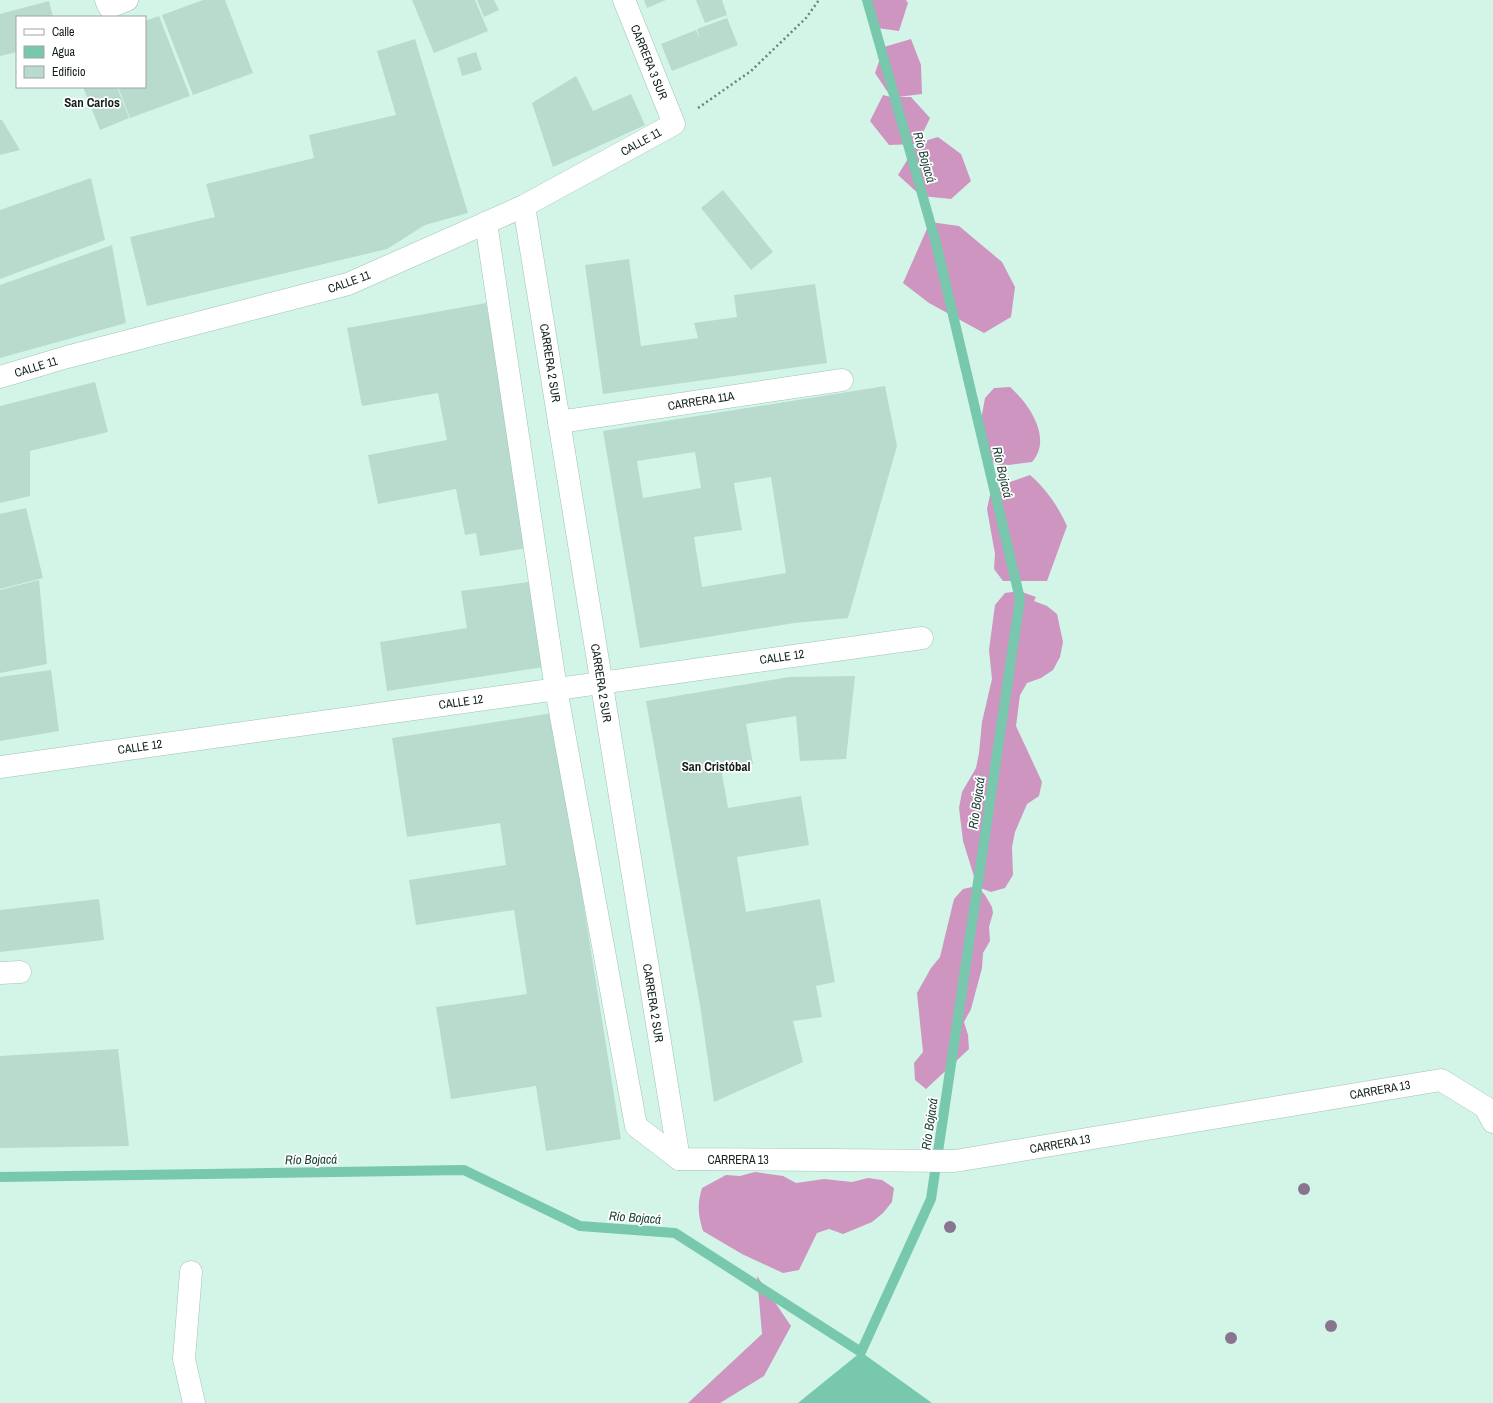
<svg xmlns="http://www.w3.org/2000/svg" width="1493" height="1403" font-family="'Archivo Narrow',sans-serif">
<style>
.forest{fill:#cd95c0}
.water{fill:#78c8ad}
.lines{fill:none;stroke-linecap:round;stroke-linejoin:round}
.stream{stroke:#78c8ad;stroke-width:10}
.building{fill:#b8dbce;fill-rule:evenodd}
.minor-casing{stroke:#a0c2b5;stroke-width:23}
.path{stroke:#6b8279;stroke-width:2.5;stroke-dasharray:2 3;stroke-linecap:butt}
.minor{stroke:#fff;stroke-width:22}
.tree{fill:#8a758f}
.labels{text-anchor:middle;stroke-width:3.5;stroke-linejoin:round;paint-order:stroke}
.street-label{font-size:12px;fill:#121f1a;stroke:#fff}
.neighbourhood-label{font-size:13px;font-weight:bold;fill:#121f1a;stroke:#fff}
.water-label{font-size:13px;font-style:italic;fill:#1e4237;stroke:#fff}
</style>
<rect width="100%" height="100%" fill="#d2f5e8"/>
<g class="forest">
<path d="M 871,0 L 906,0 L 908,3 L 899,31 L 870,27 Z"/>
<path d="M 911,39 L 921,65 L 922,94 L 898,97 L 911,97 L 930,118 L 918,143 L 938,137 L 961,154 L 971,181 L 951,199 L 921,196 L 898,175 L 917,144 L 889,145 L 870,121 L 883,95 L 891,97 L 875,73 L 884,47 Z"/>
<path d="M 930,222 L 959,226 L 1002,262 L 1015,287 L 1011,317 L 984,333 L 929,303 L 903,283 Z"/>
<path d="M 1010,387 C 1029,404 1053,438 1032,462 L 1001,466 L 994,463 L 985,450 L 986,435 L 981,420 L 985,398 L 994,388 Z"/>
<path d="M 1030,475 C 1046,489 1058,506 1067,526 L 1047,581 L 1003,581 L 994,569 L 995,554 L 987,509 L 990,495 L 1002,485 Z"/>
<path d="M 1019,591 L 1036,597 L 1034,601 L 1047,606 L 1057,614 L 1063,642 L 1060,657 L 1053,670 L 1041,678 L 1027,683 L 1020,695 L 1016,726 L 1042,782 L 1039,796 L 1027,804 L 1015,832 L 1012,847 L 1013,875 L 1005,888 L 991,892 L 978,887 L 985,895 L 992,907 L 993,913 L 989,927 L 990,941 L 983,953 L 982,968 L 971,1009 L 964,1022 L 968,1035 L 969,1049 L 926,1089 L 915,1080 L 914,1063 L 923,1052 L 917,993 L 931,968 L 940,957 L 954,899 L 963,889 L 977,886 L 963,841 L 959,808 L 962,792 L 976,768 L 979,753 L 982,722 L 992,679 L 989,650 L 995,605 L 1005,593 Z"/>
<path d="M 755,1172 L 783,1176 L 796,1183 L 824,1179 L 852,1182 L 868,1178 L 882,1180 L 894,1188 L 892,1202 L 883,1213 L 872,1222 L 843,1234 L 829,1229 L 817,1233 L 799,1270 L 783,1273 L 742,1254 L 703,1231 C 698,1215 697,1204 702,1188 L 726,1175 L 740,1176 Z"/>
<path d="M 757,1276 L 791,1326 L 764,1376 L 720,1403 L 688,1403 L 762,1334 Z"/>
</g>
<path class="water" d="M 861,1352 L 932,1403 L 798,1403 Z"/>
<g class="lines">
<path class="stream" d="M 0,1177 L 464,1170 L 580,1226 L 675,1233 L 861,1352 L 931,1199 L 1020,599 L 936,243 L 867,0"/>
</g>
<g class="building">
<path d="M 203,0 L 225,0 L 253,73 L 223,84 L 209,48 L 223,84 L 193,95 L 162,15 Z"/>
<path d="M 412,0 L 475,0 L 488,31 L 434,53 Z"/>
<path d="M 477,0 L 494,0 L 499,10 L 484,17 Z"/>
<path d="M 644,0 L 666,0 L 647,8 Z"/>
<path d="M 696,0 L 722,0 L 727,15 L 705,23 Z"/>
<path d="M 49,1 L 53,17 L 17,17 L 17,52 L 0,56 L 0,14 Z"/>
<path d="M 159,16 L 190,96 L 130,118 L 118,87 L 145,87 L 145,21 Z"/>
<path d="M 727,18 L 738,45 L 672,71 L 661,44 L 696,30 L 700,39 L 697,29 Z"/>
<path d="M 415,39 L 468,213 L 425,225 L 387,249 L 147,306 L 130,237 L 215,217 L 206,184 L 314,158 L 309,135 L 396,115 L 377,51 Z"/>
<path d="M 476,52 L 482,70 L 462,76 L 457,58 Z"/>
<path d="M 576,76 L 593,111 L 631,94 L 645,125 L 553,167 L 532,103 Z"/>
<path d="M 83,87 L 117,87 L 129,118 L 100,130 Z"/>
<path d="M 0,120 L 2,120 L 20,150 L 0,155 Z"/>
<path d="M 91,178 L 105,240 L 0,279 L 0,210 Z"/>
<path d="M 723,190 L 773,252 L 751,270 L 701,208 Z"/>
<path d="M 112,245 L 126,323 L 0,358 L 0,285 Z"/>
<path d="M 629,259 L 641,346 L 698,338 L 694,323 L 737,317 L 734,295 L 815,284 L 827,363 L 603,394 L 585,265 Z"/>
<path d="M 486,303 L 533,547 L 480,556 L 476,533 L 465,535 L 456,489 L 378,504 L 368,455 L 447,440 L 438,393 L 362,406 L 347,328 Z"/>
<path d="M 95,382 L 108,432 L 30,451 L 30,496 L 0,503 L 0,406 Z"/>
<path d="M 885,386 L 897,446 L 848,618 L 794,623 L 640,648 L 603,431 ZM 695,452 L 701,488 L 643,498 L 637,461 ZM 771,477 L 786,573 L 702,587 L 694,537 L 742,530 L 734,483 Z"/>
<path d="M 26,508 L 43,578 L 0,589 L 0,514 Z"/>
<path d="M 39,580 L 47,664 L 0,673 L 0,590 Z"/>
<path d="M 536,581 L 550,666 L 387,691 L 380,642 L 467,628 L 461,591 Z"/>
<path d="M 51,670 L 59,731 L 0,741 L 0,677 Z"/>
<path d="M 855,676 L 846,759 L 800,761 L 796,716 L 746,724 L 753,764 L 721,768 L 728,808 L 801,796 L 809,845 L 737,857 L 746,912 L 820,899 L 835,982 L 816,986 L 822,1017 L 793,1021 L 803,1062 L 714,1102 L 700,1005 L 646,701 L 789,677 Z"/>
<path d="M 553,713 L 621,1139 L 546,1151 L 536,1086 L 451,1099 L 436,1007 L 527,994 L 514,910 L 416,925 L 409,880 L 506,865 L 500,823 L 407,837 L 392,738 Z"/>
<path d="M 99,899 L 104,940 L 0,952 L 0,910 Z"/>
<path d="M 118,1049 L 129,1146 L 0,1148 L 0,1056 Z"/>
</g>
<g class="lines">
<g class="minor-casing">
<g id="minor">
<path d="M 106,0 L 109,7 L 127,0"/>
<path d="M 524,206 L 679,1159"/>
<path d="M 486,223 L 556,689 L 636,1126 L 679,1159 L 955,1161 L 1441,1080 L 1485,1107 L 1493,1122"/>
<path d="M 0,377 L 67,357 L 348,284 L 524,206 L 674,124 L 624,0"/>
<path d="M 559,422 L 842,380"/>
<path d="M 0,767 L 922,638"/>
<path d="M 0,973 L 20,972"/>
<path d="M 191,1272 L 184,1359 L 194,1403"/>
</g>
</g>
<path class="path" d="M 698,108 L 751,71 L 806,18 L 819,0"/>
<use href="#minor" class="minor"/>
</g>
<g class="tree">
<circle cx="1304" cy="1189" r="6"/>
<circle cx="950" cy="1227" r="6"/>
<circle cx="1331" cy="1326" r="6"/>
<circle cx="1231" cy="1338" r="6"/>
</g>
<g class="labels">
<g class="street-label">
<text transform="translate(649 62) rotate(68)" y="4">CARRERA 3 SUR</text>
<text transform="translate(641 142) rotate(-29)" y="4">CALLE 11</text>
<text transform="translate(349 282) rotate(-20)" y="4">CALLE 11</text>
<text transform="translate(550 363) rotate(81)" y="4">CARRERA 2 SUR</text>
<text transform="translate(36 367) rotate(-17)" y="4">CALLE 11</text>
<text transform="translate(701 401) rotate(-9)" y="4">CARRERA 11A</text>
<text transform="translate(782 657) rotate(-8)" y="4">CALLE 12</text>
<text transform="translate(601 683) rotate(81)" y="4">CARRERA 2 SUR</text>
<text transform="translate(461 702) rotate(-8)" y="4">CALLE 12</text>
<text transform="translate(140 747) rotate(-8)" y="4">CALLE 12</text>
<text transform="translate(653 1003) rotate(81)" y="4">CARRERA 2 SUR</text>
<text transform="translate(1380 1090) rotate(-10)" y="4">CARRERA 13</text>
<text transform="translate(1060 1144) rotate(-10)" y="4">CARRERA 13</text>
<text x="738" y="1164">CARRERA 13</text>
</g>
<g class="neighbourhood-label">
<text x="92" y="107">San Carlos</text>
<text x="716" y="771">San Cristóbal</text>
</g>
<g class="water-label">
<text transform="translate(925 157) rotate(74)" y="5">Río Bojacá</text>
<text transform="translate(1003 472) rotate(77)" y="5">Río Bojacá</text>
<text transform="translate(976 803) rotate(-82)" y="5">Río Bojacá</text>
<text transform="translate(929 1124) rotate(-82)" y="5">Río Bojacá</text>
<text transform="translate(311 1159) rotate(-1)" y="5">Río Bojacá</text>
<text transform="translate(635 1217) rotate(4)" y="5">Río Bojacá</text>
</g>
</g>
<rect x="16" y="16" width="130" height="72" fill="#ffffff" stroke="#a0a5a3"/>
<rect x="24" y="29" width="20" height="6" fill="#ffffff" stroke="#a0a5a3"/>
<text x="52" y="36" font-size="12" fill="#121f1a">Calle</text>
<rect x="24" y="46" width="20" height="12" fill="#78c8ad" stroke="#a0a5a3"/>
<text x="52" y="56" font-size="12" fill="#121f1a">Agua</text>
<rect x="24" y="66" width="20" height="12" fill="#b8dbce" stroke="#a0a5a3"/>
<text x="52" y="76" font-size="12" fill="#121f1a">Edificio</text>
</svg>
